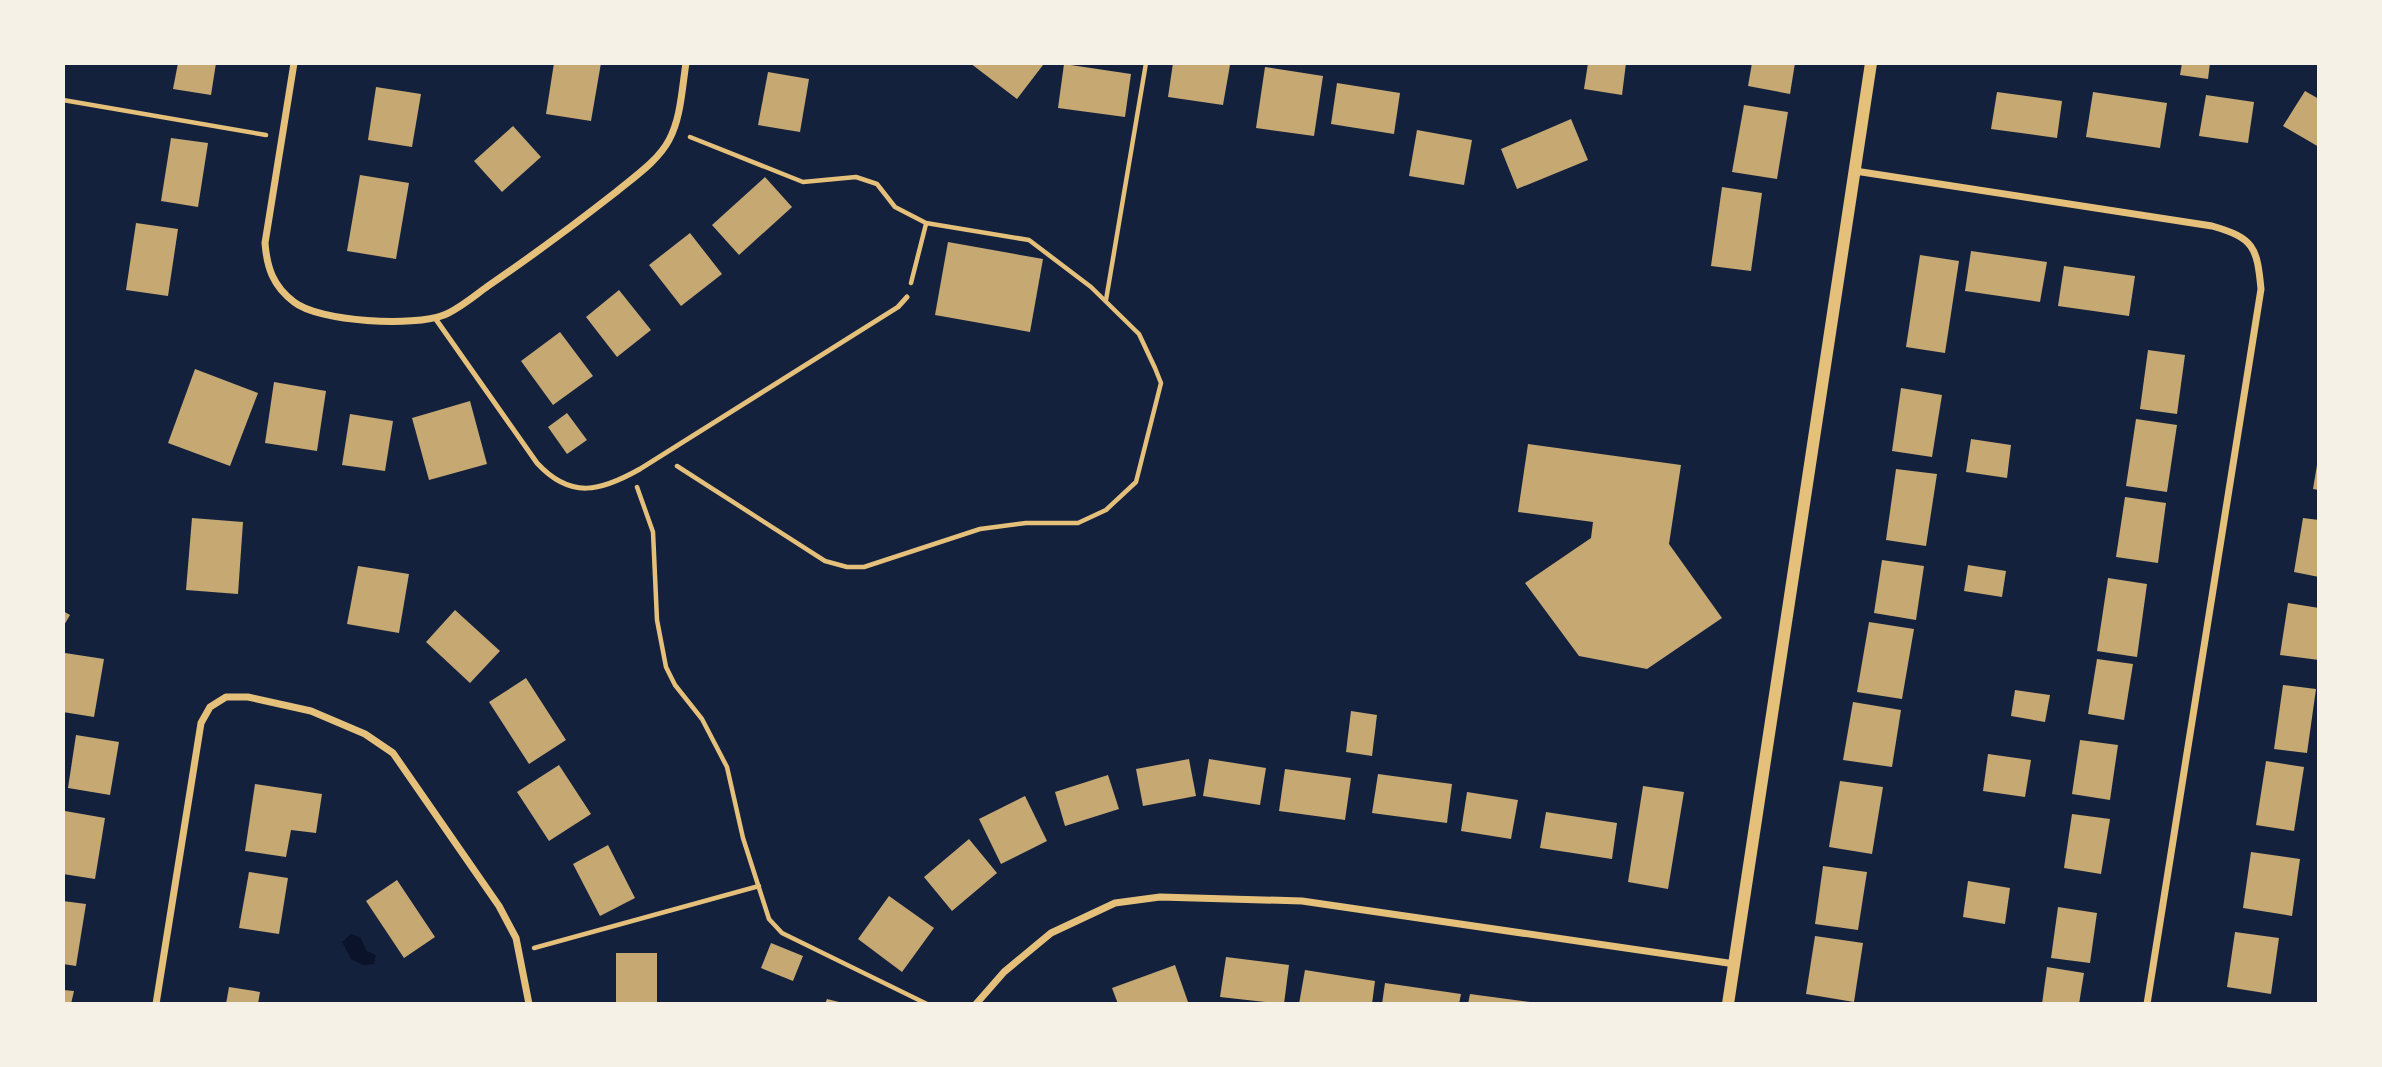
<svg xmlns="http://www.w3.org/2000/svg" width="2382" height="1067" font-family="'Varela Round',sans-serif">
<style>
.water{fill:#0b132b}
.building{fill:#c6a872}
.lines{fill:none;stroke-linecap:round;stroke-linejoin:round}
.path{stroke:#e5c07b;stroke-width:4.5}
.service{stroke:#e5c07b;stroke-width:5}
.minor{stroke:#e5c07b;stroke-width:7}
.tertiary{stroke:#e5c07b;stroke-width:12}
</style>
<rect width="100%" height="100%" fill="#14213d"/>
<path class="water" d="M 351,934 L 360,937 L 367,951 L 376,955 L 374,964 L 363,965 L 351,959 L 342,942 Z"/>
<g class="building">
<path d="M 178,63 L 216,63 L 211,95 L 173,89 Z"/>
<path d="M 554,63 L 601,63 L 591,121 L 546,114 Z"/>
<path d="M 970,63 L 1040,63 L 1043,65 L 1017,99 Z"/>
<path d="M 1173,63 L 1230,65 L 1223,105 L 1168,97 Z"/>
<path d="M 1588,63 L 1626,63 L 1622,95 L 1584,89 Z"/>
<path d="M 1752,63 L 1795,63 L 1790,94 L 1748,86 Z"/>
<path d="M 2182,63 L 2210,63 L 2208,79 L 2180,75 Z"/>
<path d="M 1064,64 L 1131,74 L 1125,117 L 1058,108 Z"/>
<path d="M 1265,67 L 1323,76 L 1314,136 L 1256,128 Z"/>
<path d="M 768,72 L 809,79 L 800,132 L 758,125 Z"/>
<path d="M 1337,83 L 1400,93 L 1394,134 L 1331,124 Z"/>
<path d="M 376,87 L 421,94 L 412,147 L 368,140 Z"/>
<path d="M 2305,91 L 2319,99 L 2319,147 L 2283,126 Z"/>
<path d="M 1997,92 L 2062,101 L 2057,138 L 1991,129 Z"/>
<path d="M 2093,92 L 2167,103 L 2160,148 L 2086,137 Z"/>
<path d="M 2206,95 L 2254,102 L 2248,143 L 2199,136 Z"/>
<path d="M 1744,105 L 1788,112 L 1777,179 L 1732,172 Z"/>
<path d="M 1571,119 L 1588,160 L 1517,189 L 1501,149 Z"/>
<path d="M 513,126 L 541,157 L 502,192 L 474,161 Z"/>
<path d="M 1417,130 L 1472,140 L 1464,185 L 1409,176 Z"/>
<path d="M 171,138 L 208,143 L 198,207 L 161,201 Z"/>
<path d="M 360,175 L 409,183 L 396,259 L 347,251 Z"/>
<path d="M 765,177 L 792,207 L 739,255 L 712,225 Z"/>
<path d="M 1722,187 L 1762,193 L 1751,271 L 1711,266 Z"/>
<path d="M 136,223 L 178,229 L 168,296 L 126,290 Z"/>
<path d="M 690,233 L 722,274 L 681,306 L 649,265 Z"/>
<path d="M 948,242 L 1043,259 L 1030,332 L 935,315 Z"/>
<path d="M 1971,251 L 2047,262 L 2040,302 L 1965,291 Z"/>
<path d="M 1920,255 L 1959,261 L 1945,353 L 1906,347 Z"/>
<path d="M 2064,266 L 2135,276 L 2129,316 L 2058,306 Z"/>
<path d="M 619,290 L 651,330 L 617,357 L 586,317 Z"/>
<path d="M 560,332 L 593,376 L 553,405 L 521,361 Z"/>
<path d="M 2148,350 L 2185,355 L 2177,414 L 2140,409 Z"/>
<path d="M 195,369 L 258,393 L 230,466 L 168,443 Z"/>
<path d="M 274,382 L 326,391 L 317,451 L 265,443 Z"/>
<path d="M 1901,388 L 1942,395 L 1932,457 L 1892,451 Z"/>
<path d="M 470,401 L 487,464 L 429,480 L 412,418 Z"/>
<path d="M 567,413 L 587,440 L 567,454 L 548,427 Z"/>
<path d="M 350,414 L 393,421 L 385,471 L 342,465 Z"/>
<path d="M 2136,419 L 2177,425 L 2167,492 L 2126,486 Z"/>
<path d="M 1971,439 L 2011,445 L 2007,478 L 1966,472 Z"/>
<path d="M 1528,444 L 1681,465 L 1669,544 L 1722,618 L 1647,669 L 1579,656 L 1525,583 L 1591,538 L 1593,522 L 1518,512 Z"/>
<path d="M 2318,459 L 2319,459 L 2319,490 L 2313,489 Z"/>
<path d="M 1896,469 L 1937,474 L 1926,546 L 1886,540 Z"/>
<path d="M 2125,497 L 2166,503 L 2158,563 L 2116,557 Z"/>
<path d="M 192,518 L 243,522 L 238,594 L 186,590 Z"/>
<path d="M 2303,518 L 2319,520 L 2319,577 L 2294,572 Z"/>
<path d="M 1882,560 L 1924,566 L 1916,620 L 1874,613 Z"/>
<path d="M 1968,565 L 2006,571 L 2002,597 L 1964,591 Z"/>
<path d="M 358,566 L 409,574 L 399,633 L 347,624 Z"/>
<path d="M 2108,578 L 2147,584 L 2137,657 L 2097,651 Z"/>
<path d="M 2288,603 L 2319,608 L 2319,660 L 2280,655 Z"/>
<path d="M 455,610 L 500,651 L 470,683 L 426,642 Z"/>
<path d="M 63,611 L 70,615 L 63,627 Z"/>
<path d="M 1869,622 L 1914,629 L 1902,699 L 1857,692 Z"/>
<path d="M 65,653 L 104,659 L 94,717 L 63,712 Z"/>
<path d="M 2097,659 L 2133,664 L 2124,720 L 2088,714 Z"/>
<path d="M 526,678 L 566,740 L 529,764 L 489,702 Z"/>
<path d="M 2283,685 L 2316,689 L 2307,753 L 2274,749 Z"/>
<path d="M 2015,690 L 2050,695 L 2045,722 L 2011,716 Z"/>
<path d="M 1853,702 L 1901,710 L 1892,767 L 1843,760 Z"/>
<path d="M 1351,711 L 1377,715 L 1372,756 L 1346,752 Z"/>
<path d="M 76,735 L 119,742 L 110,795 L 68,788 Z"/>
<path d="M 2080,740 L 2118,745 L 2110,800 L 2072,794 Z"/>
<path d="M 1988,754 L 2031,760 L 2025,797 L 1983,791 Z"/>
<path d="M 1189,759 L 1196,796 L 1143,806 L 1136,769 Z"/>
<path d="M 1209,759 L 1266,768 L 1260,805 L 1203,796 Z"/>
<path d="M 2266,761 L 2304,767 L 2294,831 L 2256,825 Z"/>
<path d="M 559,765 L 591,814 L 549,841 L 517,792 Z"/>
<path d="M 1285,769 L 1351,778 L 1345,820 L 1279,811 Z"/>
<path d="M 1378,774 L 1452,784 L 1447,823 L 1372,813 Z"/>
<path d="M 1108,775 L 1119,809 L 1065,826 L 1055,792 Z"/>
<path d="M 1840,781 L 1883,787 L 1872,854 L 1829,847 Z"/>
<path d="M 255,784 L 322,794 L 316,833 L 291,830 L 286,857 L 245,851 Z"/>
<path d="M 1643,786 L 1684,792 L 1668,889 L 1628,882 Z"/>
<path d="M 1467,792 L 1518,800 L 1511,839 L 1461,831 Z"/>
<path d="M 1025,796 L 1047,841 L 1001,864 L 979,819 Z"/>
<path d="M 65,811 L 105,818 L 95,879 L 63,874 Z"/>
<path d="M 1546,812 L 1617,823 L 1612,859 L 1540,848 Z"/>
<path d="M 2072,814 L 2110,819 L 2101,874 L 2064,868 Z"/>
<path d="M 969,839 L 997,873 L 952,911 L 924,877 Z"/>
<path d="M 608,845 L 635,898 L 600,916 L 573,864 Z"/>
<path d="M 2251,852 L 2300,859 L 2292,916 L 2243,908 Z"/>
<path d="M 1823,866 L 1867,872 L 1858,930 L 1815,924 Z"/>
<path d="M 249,872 L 288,878 L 279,934 L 239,928 Z"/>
<path d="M 397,880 L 435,937 L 404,958 L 366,901 Z"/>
<path d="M 1968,881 L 2010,888 L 2005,924 L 1963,917 Z"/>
<path d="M 889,896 L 934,928 L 902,972 L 858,939 Z"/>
<path d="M 63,901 L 86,904 L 76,966 L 63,964 Z"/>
<path d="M 2058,907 L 2097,913 L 2090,963 L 2051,958 Z"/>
<path d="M 2235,932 L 2279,938 L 2271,994 L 2227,987 Z"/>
<path d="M 1815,936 L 1863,943 L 1854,1002 L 1806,994 Z"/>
<path d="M 771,943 L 803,956 L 793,981 L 761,968 Z"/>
<rect x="616" y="953" width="41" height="51"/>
<path d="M 1226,957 L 1289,965 L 1284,1004 L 1220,997 Z"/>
<path d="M 1175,965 L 1188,1002 L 1118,1004 L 1112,988 Z"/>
<path d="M 2047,967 L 2084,973 L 2079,1004 L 2042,1004 Z"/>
<path d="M 1305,970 L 1375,981 L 1372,1004 L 1299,1004 Z"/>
<path d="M 1385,983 L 1461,994 L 1459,1004 L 1382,1004 Z"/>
<path d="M 229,987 L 260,992 L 258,1004 L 226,1004 Z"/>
<path d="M 63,990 L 74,991 L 71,1004 L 63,1004 Z"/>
<path d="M 1470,994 L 1530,1002 L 1530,1004 L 1468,1004 Z"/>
<path d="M 827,999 L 843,1003 L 843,1004 L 825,1004 Z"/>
</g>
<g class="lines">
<g class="path">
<path d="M 63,100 L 266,135"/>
<path d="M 911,283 L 926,224"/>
<path d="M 1106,300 L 1146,63"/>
<path d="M 677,466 L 825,561 L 847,567 L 864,567 L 980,529 L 1026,523 L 1078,523 L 1106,510 L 1136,482 L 1161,383 L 1155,368 L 1139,334 L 1091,287 L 1029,240 L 926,223 L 895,207 L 877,184 L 856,177 L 803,182 L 690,137"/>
<path d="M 637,487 L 653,532 L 657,620 L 666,667 L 675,685 L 702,719 L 727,767 L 743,838 L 769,919 L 782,933 L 927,1004"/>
<path d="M 534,948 L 759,886"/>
</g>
<path class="service" d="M 435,318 L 537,463 C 571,500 601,491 640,469 L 898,307 L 907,297"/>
<g class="minor">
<path d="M 294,63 L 265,243 C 267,268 273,286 294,302 C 319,322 414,327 444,315 C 459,309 474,296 488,286 C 532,256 574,225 616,192 C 634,177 658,161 669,140 C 681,118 682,88 686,63"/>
<path d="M 1855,171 L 2212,226 C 2254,238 2257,247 2261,289 L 2147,1004"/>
<path d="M 156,1004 L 201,723 L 210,707 L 226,697 L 248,697 L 311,711 L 365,734 L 393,753 L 499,906 L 516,938 L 529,1004"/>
<path d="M 976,1004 L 1004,972 L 1051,933 L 1115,903 L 1160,897 L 1302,901 L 1735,964"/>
</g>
<path class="tertiary" d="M 1728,1004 L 1871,63"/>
</g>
<rect width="2382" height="1067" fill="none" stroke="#f6f1e7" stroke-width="130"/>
</svg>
